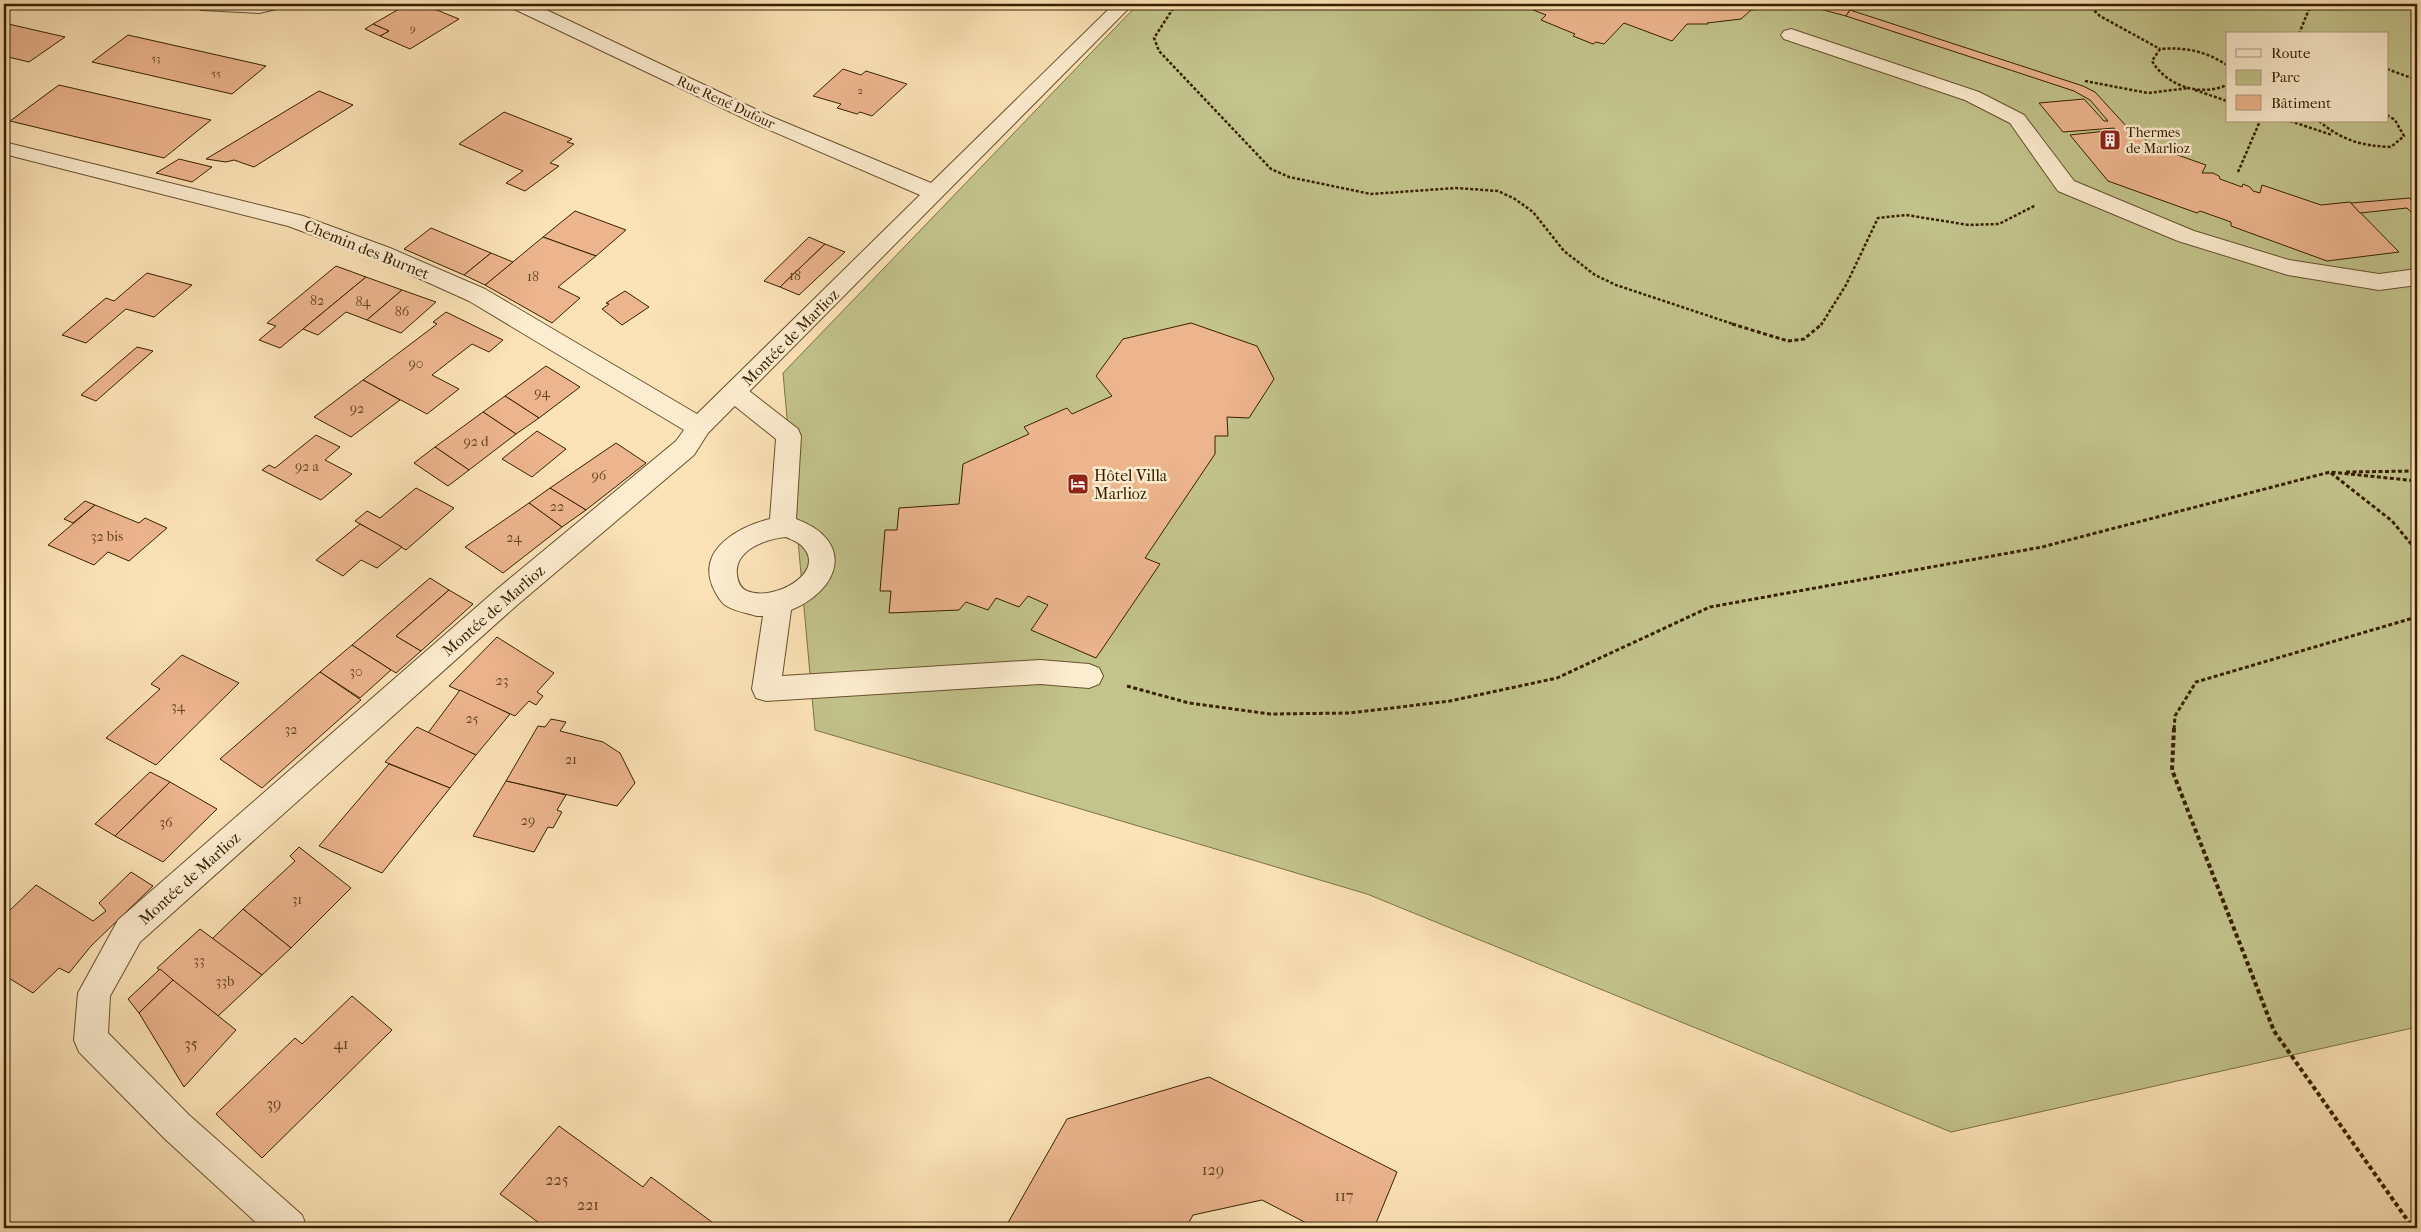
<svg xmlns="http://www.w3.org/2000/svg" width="2421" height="1232" font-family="'IM FELL French Canon',serif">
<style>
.green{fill:#c3c38c;stroke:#7d7246;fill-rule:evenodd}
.building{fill:#edb58e;stroke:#372000}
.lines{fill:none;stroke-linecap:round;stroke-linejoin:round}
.service-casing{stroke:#68512e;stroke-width:2}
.minor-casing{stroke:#68512e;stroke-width:2}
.path-far2{stroke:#372000;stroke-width:2.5;stroke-dasharray:3 2;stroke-linecap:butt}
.path-far1{stroke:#372000;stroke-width:3;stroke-dasharray:4 2.5;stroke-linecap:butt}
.path{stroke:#372000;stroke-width:4;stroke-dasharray:4.5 3;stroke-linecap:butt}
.service{fill:#fdedd0;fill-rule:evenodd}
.minor{fill:#fdedd0;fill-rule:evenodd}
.labels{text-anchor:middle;stroke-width:5;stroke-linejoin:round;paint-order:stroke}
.far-number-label{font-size:11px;fill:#644524}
.far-street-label{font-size:14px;fill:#372000;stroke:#fdedd0}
.far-poi-label{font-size:14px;fill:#372000;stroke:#fdedd0;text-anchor:start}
.number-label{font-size:14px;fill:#644524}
.street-label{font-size:16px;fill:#372000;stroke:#fdedd0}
.poi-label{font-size:16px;fill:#372000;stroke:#fdedd0;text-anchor:start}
.near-number-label{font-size:16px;fill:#644524}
</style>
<rect width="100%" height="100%" fill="#fce3b7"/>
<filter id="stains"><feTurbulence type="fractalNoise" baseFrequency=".004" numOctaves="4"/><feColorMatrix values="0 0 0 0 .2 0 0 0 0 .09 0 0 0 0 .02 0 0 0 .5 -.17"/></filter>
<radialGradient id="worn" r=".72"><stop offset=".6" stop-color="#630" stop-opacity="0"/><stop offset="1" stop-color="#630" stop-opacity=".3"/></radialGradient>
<path class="green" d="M 1138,4 L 2417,4 L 2417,1027 L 1951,1132 L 1367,894 L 815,730 L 783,373 ZM 2227,34 L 2387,34 L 2387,121 L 2227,121 Z"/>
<g class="building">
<path d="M 422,4 L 459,19 L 410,49 L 380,36 L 389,31 L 373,24 L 406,5 Z"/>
<path d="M 1518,4 L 1774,4 L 1771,8 L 1751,10 L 1741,19 L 1707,23 L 1708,24 L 1687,24 L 1672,41 L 1624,23 L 1604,44 L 1596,42 L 1593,44 L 1573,36 L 1575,34 L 1541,20 L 1546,15 Z"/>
<path d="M 1774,4 L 1832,4 L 1850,10 L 1846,16 L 1805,5 L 1771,8 Z"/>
<path d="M 1850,10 L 2083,86 L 2095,92 L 2128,128 L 2134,128 L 2152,146 L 2206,165 L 2202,173 L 2213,173 L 2219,176 L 2220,179 L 2242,187 L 2243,184 L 2250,187 L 2253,191 L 2260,193 L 2262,185 L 2321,205 L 2350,202 L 2399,252 L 2327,261 L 2231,226 L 2231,222 L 2200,211 L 2197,213 L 2108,181 L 2070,135 L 2115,130 L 2114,128 L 2063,132 L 2039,103 L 2084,99 L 2104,121 L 2108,121 L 2090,100 L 2074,91 L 1846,16 Z"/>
<path d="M 4,23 L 65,37 L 29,62 L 4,56 Z"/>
<path d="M 373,24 L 389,31 L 380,36 L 365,29 Z"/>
<path d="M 128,35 L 266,66 L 232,94 L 92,62 Z"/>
<path d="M 843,69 L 861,75 L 866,71 L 907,84 L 872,116 L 860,112 L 857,114 L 837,108 L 841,104 L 813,96 Z"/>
<path d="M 59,85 L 211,120 L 164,158 L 10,121 Z"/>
<path d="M 319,91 L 353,105 L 254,167 L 234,160 L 226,162 L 206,159 Z"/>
<path d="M 504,112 L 572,139 L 567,142 L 574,144 L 550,163 L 559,166 L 525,191 L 506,183 L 523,171 L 459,144 Z"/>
<path d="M 179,159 L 212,167 L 192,182 L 156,173 Z"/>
<path d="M 2410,198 L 2411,200 L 2417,199 L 2417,218 L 2407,208 L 2360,213 L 2351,203 Z"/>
<path d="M 575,211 L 626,230 L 596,256 L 543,237 Z"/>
<path d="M 431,228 L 491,253 L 464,275 L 404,249 Z"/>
<path d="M 543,237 L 596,256 L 558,287 L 580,298 L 552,323 L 485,285 Z"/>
<path d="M 809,237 L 825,244 L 780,287 L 764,281 Z"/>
<path d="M 825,244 L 845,252 L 799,295 L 780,287 Z"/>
<path d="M 491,253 L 513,262 L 485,285 L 464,275 Z"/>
<path d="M 336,266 L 366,277 L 280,348 L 259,340 L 276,326 L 267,323 Z"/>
<path d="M 147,273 L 192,285 L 154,317 L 126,309 L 86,343 L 62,335 L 106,298 L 114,301 Z"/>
<path d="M 366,277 L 402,290 L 367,320 L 346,312 L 318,335 L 303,329 Z"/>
<path d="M 402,290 L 436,302 L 401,333 L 367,320 Z"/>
<path d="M 625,291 L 649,307 L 622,325 L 602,309 L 609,304 L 606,303 Z"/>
<path d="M 446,312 L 503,340 L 489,352 L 472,344 L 432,375 L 459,389 L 427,414 L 363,380 L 437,324 L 433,322 Z"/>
<path d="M 1191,323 L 1257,346 L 1274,379 L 1249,418 L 1227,417 L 1228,436 L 1215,436 L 1215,454 L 1145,558 L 1160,564 L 1096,658 L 1031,630 L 1048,605 L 1028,596 L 1019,607 L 996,598 L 988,610 L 966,602 L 959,610 L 889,613 L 891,591 L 880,591 L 885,530 L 897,530 L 899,508 L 959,504 L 963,464 L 1029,434 L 1024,427 L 1067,408 L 1072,414 L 1112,396 L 1096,376 L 1123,339 Z"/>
<path d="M 137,347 L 153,351 L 96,401 L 81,395 Z"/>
<path d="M 546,366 L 580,387 L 539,418 L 505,396 Z"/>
<path d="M 363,380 L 400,400 L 351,437 L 314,417 Z"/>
<path d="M 505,396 L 539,418 L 516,434 L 483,412 Z"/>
<path d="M 483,412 L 516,434 L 469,470 L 435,447 Z"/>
<path d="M 537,431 L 566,449 L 532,477 L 502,459 Z"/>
<path d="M 316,435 L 340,447 L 325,460 L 352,474 L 321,500 L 262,470 L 269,465 L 275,468 Z"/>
<path d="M 616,443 L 646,463 L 586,510 L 550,488 Z"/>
<path d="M 435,447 L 469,470 L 448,486 L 414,463 Z"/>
<path d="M 416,488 L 454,508 L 406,550 L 355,521 L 367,511 L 380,518 Z"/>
<path d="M 550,488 L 586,510 L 562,527 L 529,503 Z"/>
<path d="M 85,501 L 95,505 L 73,523 L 64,519 Z"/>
<path d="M 529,503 L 562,527 L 503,573 L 465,547 Z"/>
<path d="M 95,505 L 139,523 L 145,518 L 167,528 L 129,561 L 108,552 L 94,565 L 48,545 Z"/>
<path d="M 360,524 L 402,547 L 377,568 L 361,560 L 343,576 L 316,560 Z"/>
<path d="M 430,578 L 449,590 L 396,636 L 421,651 L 396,673 L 352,645 Z"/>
<path d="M 449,590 L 473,604 L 421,651 L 396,636 Z"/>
<path d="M 497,637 L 554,673 L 537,692 L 543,696 L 536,705 L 529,701 L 515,716 L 449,686 Z"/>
<path d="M 352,645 L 391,670 L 360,698 L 320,672 Z"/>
<path d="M 182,655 L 239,683 L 156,765 L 106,738 L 160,689 L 151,684 Z"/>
<path d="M 320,672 L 361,700 L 262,788 L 220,759 Z"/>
<path d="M 460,690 L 510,714 L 476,755 L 428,733 Z"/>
<path d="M 551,719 L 566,722 L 560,731 L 603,742 L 620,753 L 635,783 L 617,806 L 506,781 L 538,726 L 545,727 Z"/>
<path d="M 417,727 L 476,755 L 450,788 L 385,762 Z"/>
<path d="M 389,764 L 450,788 L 382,873 L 319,846 Z"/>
<path d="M 150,772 L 170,782 L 115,836 L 95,824 Z"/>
<path d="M 506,781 L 566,795 L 557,810 L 562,812 L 553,828 L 548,827 L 534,852 L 473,836 Z"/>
<path d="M 170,782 L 217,809 L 163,862 L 115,836 Z"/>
<path d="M 299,847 L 351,888 L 291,948 L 243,909 L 295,861 L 290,856 Z"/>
<path d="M 131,872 L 153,886 L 91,946 L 69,973 L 59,968 L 33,993 L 4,975 L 4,916 L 36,885 L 93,921 L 106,911 L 99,903 Z"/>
<path d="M 243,909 L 291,948 L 262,975 L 212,939 Z"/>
<path d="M 200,929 L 262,975 L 218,1016 L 157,968 Z"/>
<path d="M 160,969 L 173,980 L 139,1013 L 128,999 Z"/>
<path d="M 173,980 L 236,1030 L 184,1087 L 139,1013 Z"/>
<path d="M 352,996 L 392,1030 L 262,1158 L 216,1114 L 295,1038 L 302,1044 Z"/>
<path d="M 1209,1077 L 1397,1172 L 1374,1228 L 1316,1228 L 1262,1200 L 1193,1215 L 1186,1228 L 1005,1228 L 1067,1119 Z"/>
<path d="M 559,1126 L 643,1187 L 651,1177 L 720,1228 L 546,1228 L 500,1194 Z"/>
</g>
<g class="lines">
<g class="service-casing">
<g id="service">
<path d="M 1791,29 L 1979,92 L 2024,115 L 2074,181 L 2194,231 L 2289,260 L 2379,274 L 2417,269 L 2417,285 L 2379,290 L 2288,275 L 2178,241 L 2058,191 L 2010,123 L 1965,100 L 1784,39 L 1781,35 L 1784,31 Z"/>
<path d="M 735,384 L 744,387 L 798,429 L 801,436 L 796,519 C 855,541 841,589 791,610 L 782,676 L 1040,660 L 1089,664 L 1099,668 L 1103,676 L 1099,684 L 1089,688 L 1040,684 L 766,701 L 756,698 L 752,689 L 763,616 L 757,616 C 747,613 733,611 725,605 C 719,600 715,592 712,585 C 698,548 741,526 770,519 L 776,439 L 726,399 L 723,393 L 726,387 ZM 786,537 C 792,540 799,542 803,547 C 827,573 773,602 747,591 C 740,588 738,582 737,575 C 734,550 765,539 786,537 Z"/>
</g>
</g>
<g class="minor-casing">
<g id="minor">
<path d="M 193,4 L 283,4 L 281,8 L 259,13 L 202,10 L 195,8 Z"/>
<path d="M 510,4 L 534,4 L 772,117 L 931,183 L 1114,4 L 1133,4 L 708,433 L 694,455 L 516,606 L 140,942 L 110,996 L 108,1033 L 189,1115 L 302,1215 L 307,1228 L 262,1228 L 165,1139 L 79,1052 L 74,1040 L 78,993 L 118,920 L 496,590 L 676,441 L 684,430 L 469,301 L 374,258 L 288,226 L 4,154 L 4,142 L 303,216 L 390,248 L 485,289 L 697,414 L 920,195 L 758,125 L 512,8 Z"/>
</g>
</g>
<g class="path-far2">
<path d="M 1176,4 L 1154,38 L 1159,51 L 1271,169 L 1289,177 L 1371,194 L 1456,188 L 1498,191 L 1515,199 L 1533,212 L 1564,251 L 1595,275 L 1616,285 L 1736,325"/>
<path d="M 2087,4 L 2100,16 L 2160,49"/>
<path d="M 2299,34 L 2311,4"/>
<path d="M 2227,65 C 2205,51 2186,47 2160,49 L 2152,61 C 2167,86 2199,97 2227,85"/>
<path d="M 2387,69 L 2417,80"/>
<path d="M 2085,81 L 2148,93 L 2189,88"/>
<path d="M 2195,90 L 2227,101"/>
<path d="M 2290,121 L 2332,135"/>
<path d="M 2319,121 C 2341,140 2362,146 2391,147 L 2404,136 L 2395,120 L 2387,115"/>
<path d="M 2238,172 L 2260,121"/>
<path d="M 1821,325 L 1846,285 L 1878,218 L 1906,215 L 1969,225 L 1999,224 L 2036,205"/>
</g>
<g class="path-far1">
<path d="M 1732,324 L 1788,341 L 1804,339 L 1822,324"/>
<path d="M 2346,472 L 2417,471"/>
<path d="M 2331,473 L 2392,521 L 2417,551"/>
<path d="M 1127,686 L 1189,703 L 1270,714 L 1350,713 L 1450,701 L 1557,678 L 1710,607 L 2042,547 L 2330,472 L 2417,481"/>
<path d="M 2174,729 L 2175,716 L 2196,682 L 2413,618 L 2417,604"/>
</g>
<path class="path" d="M 2174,728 L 2172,770 L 2274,1031 L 2413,1228"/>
<use href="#service" class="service"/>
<use href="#minor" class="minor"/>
</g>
<defs>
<g id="building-square" transform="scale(1.125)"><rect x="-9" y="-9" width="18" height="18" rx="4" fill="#8f2418" stroke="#fdedd0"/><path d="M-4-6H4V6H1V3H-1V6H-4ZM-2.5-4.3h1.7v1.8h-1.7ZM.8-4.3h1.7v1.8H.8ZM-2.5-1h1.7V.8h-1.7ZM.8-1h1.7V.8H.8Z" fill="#fff"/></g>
<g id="hotel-square" transform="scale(1.125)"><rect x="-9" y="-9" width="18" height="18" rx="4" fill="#8f2418" stroke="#fdedd0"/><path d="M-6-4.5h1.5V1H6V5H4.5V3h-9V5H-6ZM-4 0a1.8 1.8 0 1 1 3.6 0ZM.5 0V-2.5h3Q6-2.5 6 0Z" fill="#fff"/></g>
</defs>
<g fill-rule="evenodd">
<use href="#building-square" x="2110" y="140"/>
<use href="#hotel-square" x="1078" y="484"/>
</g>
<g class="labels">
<g class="far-number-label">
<text x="413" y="32">9</text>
<text x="156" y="62">53</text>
<text x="216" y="77">55</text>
<text x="860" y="94">2</text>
</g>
<g class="far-street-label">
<text transform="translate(726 102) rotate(25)" y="5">Rue René Dufour</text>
</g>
<g class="far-poi-label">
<text x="2126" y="137">Thermes<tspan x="2126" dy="16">de Marlioz</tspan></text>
</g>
<g class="number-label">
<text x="795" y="280">18</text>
<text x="533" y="281">18</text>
<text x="317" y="305">82</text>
<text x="363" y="306">84</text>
<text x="402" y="316">86</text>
<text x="416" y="368">90</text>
<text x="542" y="397">94</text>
<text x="357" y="413">92</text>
<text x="476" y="446">92 d</text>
<text x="307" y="471">92 a</text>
<text x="599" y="480">96</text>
<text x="557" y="511">22</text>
<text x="107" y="541">32 bis</text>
<text x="514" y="542">24</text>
<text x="356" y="676">30</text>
<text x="502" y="685">23</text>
<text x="178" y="711">34</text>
<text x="472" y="723">25</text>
<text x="291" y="734">32</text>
<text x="571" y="764">21</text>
<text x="528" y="825">29</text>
<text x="166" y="827">36</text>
<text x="297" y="904">31</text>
<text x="199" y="965">33</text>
<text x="225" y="986">33b</text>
</g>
<g class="street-label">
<text transform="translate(367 249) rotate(22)" y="6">Chemin des Burnet</text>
<text transform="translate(790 337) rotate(-45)" y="6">Montée de Marlioz</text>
<text transform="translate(493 610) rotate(-41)" y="6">Montée de Marlioz</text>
<text transform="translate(189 878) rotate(-42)" y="6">Montée de Marlioz</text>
</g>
<g class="poi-label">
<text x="1094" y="481">Hôtel Villa<tspan x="1094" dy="18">Marlioz</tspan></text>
</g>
<g class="near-number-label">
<text x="191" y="1049">35</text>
<text x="341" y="1049">41</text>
<text x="274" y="1109">39</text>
<text x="1213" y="1175">129</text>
<text x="557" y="1185">225</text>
<text x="1344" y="1201">117</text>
<text x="588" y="1210">221</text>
</g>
</g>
<rect width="2421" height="1232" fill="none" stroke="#fce3b7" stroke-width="20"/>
<rect x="5" y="5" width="2411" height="1222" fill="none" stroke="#372000" stroke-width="2.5"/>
<rect x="10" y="10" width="2401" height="1212" fill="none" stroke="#372000"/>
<rect x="2226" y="32" width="162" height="90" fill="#fdedd0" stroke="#ae9b7d"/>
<rect x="2236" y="49" width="25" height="8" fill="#fdedd0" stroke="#ae9b7d"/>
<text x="2271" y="58" font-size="15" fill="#372000">Route</text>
<rect x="2236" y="70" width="25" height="15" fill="#c3c38c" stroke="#ae9b7d"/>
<text x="2271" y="82" font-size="15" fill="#372000">Parc</text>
<rect x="2236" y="95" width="25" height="15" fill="#edb58e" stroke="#ae9b7d"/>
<text x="2271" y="108" font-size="15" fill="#372000">Bâtiment</text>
<rect width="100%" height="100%" filter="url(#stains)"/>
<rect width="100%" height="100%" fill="url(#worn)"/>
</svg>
